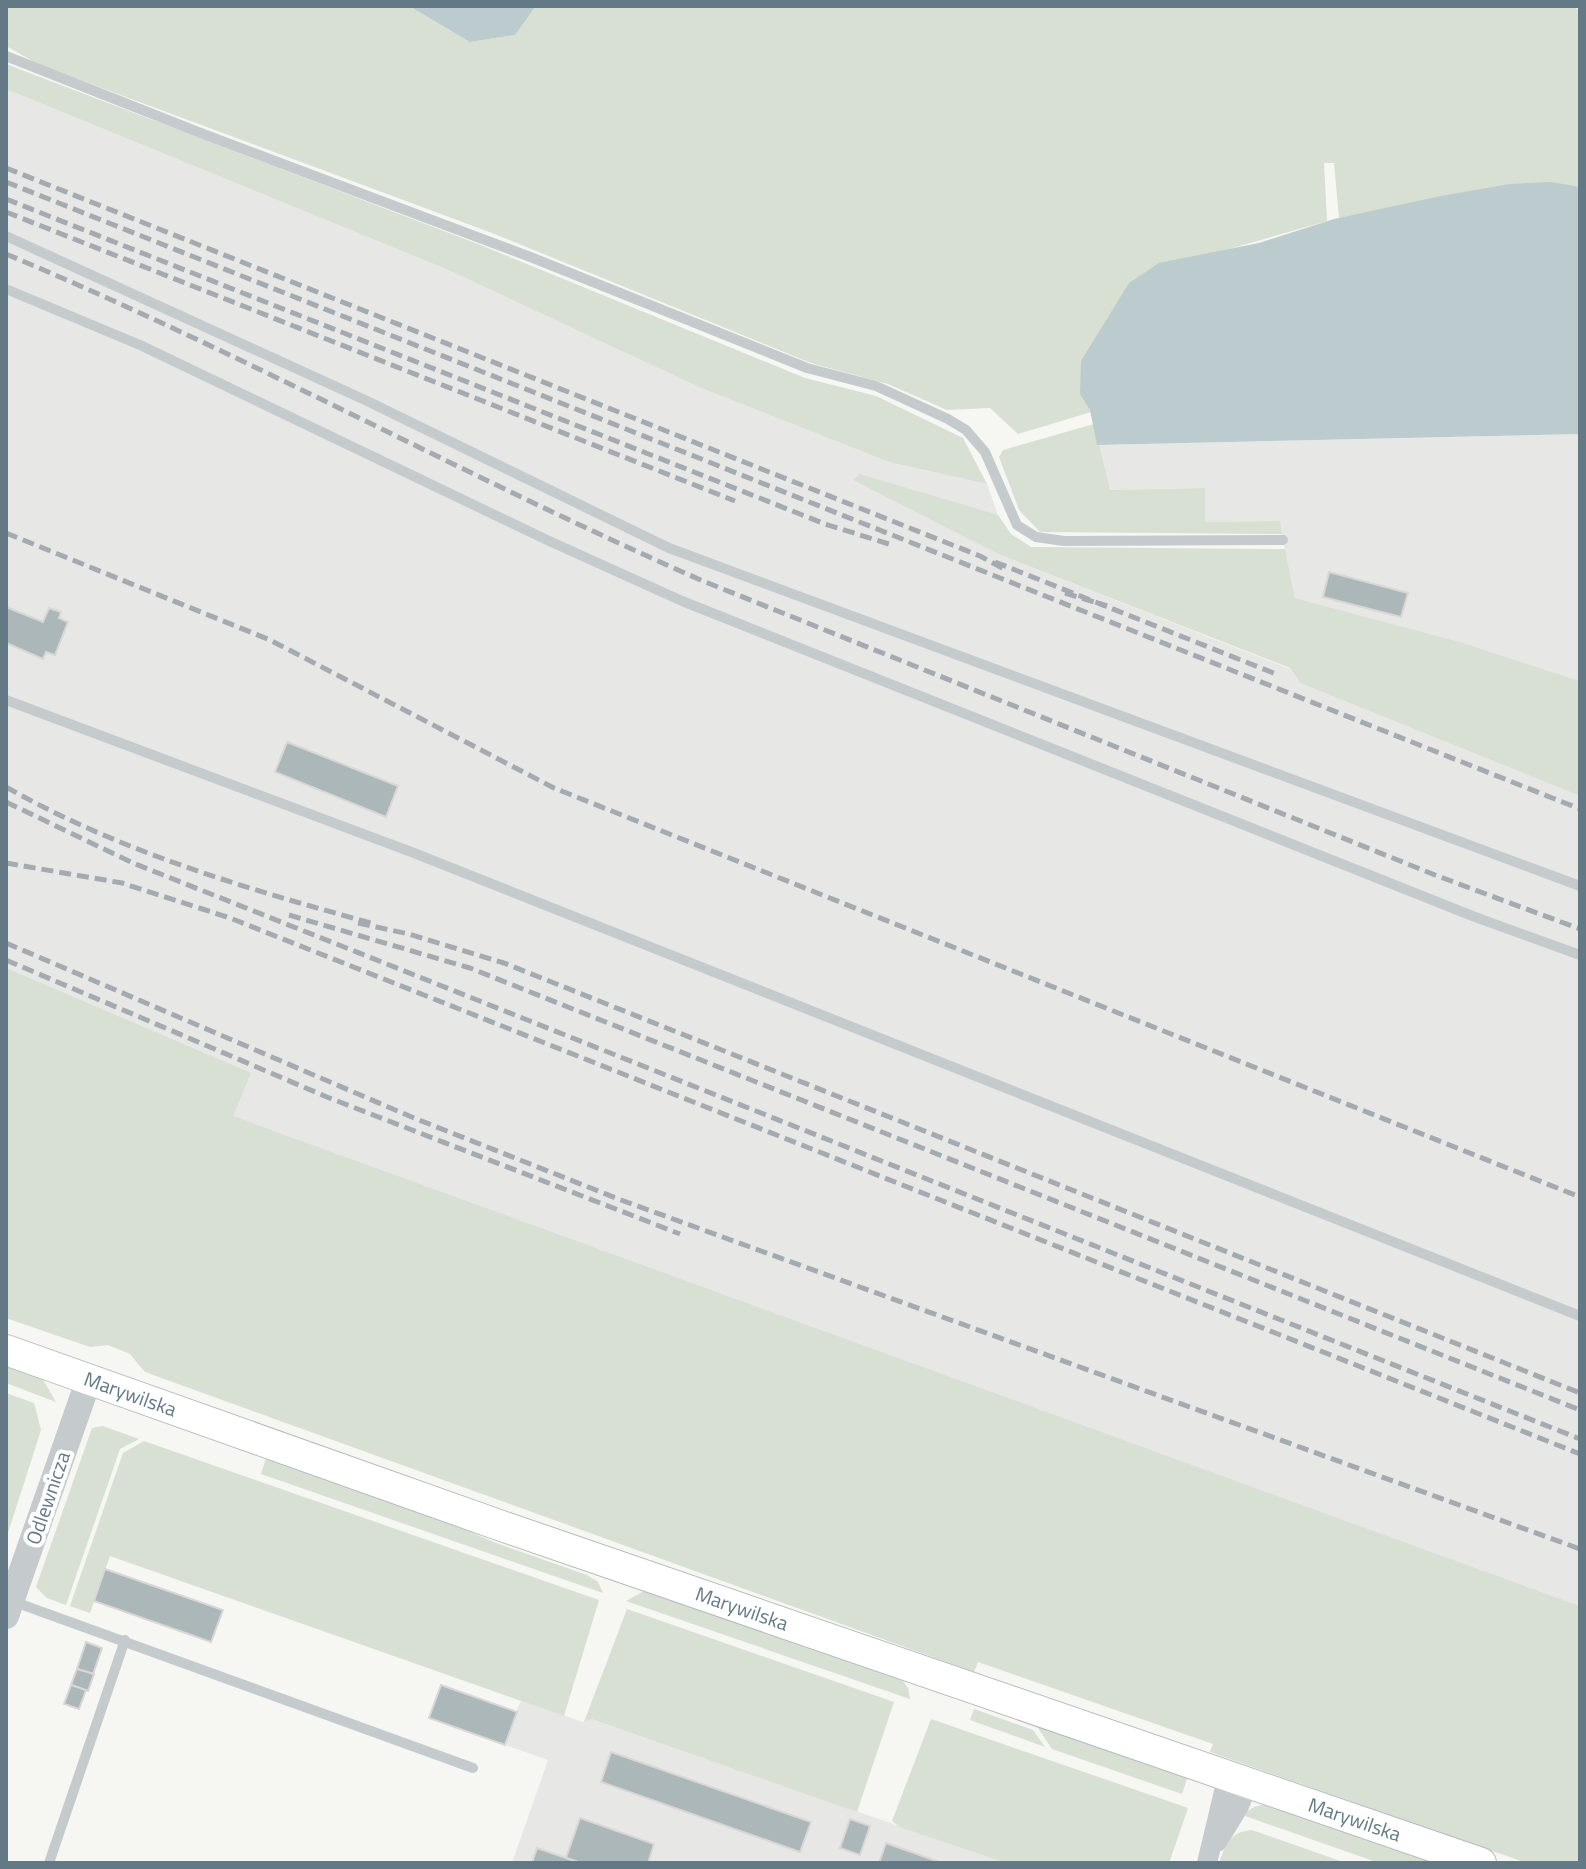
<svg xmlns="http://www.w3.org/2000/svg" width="1586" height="1869" font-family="'Titillium Web',sans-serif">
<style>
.built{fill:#e7e8e6}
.green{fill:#d8dfd3}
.water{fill:#bccbce}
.building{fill:#acb7ba;stroke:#d8d7d5;stroke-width:2}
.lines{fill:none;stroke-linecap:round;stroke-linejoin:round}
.secondary-casing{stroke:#b5bcbf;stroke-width:32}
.service{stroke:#c5cacc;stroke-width:10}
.minor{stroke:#c5cacc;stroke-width:20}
.tertiary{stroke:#c5cacc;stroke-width:26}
.secondary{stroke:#fff;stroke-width:30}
.rail{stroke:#a3abb0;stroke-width:5;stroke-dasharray:12 6;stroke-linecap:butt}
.labels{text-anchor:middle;stroke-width:8;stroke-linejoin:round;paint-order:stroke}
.street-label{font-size:20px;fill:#637a86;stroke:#fff}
</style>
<rect width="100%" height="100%" fill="#f6f6f2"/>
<g class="built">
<path d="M 6,89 L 446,269 L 701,388 L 889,462 L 987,484 L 998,515 L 853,479 L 998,554 L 1290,669 L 1300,683 L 1580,796 L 1580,1606 L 6,1034 Z"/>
<path d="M 1580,434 L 1580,681 L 1460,642 L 1295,598 L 1279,521 L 1205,522 L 1204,488 L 1110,490 L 1097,445 Z"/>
<path d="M 441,1685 L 516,1712 L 521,1701 L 583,1722 L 590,1719 L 1006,1863 L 512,1863 L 548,1760 L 429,1718 Z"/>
</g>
<g class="green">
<path d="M 6,6 L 409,6 L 470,42 L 515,35 L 536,6 L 1573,6 L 1580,12 L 1580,187 C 1491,178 1425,204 1339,218 L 1334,163 L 1324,163 L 1327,221 L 1215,253 L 1091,412 L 1018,434 L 990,408 L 947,410 L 888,384 L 811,363 L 492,233 L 40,65 L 6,46 Z"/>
<path d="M 6,64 L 483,246 L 805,378 L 876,396 L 963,438 L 987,484 L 889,462 L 701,388 L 446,269 L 6,89 Z"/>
<path d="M 1094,424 L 1110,490 L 1205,488 L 1205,522 L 1280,521 L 1282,534 L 1040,532 L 1019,510 L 999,457 L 1003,450 Z"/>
<path d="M 860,474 L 998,515 L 1011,534 L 1031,547 L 1285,549 L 1295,598 L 1460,642 L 1580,681 L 1580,796 L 1300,683 L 1290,668 L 998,554 L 853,480 Z"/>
<path d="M 6,968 L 251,1073 L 233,1116 L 1580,1606 L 1580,1863 L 1527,1863 L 1210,1752 L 1213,1744 L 978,1662 L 974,1672 L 145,1372 L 130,1354 L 108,1345 L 90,1347 L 6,1318 Z"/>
<path d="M 6,1365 L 42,1378 L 56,1402 L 6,1383 Z"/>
<path d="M 6,1393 L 34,1403 L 41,1430 L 6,1539 Z"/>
<path d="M 103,1426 L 139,1439 L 120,1449 L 66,1605 L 47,1598 L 36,1587 L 92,1428 Z"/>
<path d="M 144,1441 L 599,1600 L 564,1716 L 110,1556 L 90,1613 L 70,1606 L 123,1453 Z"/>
<path d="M 266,1458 L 405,1504 L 496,1543 L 587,1575 L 598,1582 L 603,1593 L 261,1474 Z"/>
<path d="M 646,1590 L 899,1676 L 908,1688 L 910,1699 L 626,1601 Z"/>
<path d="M 627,1609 L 894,1702 L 857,1812 L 591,1719 L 584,1722 Z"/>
<path d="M 974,1709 L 1033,1730 L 1045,1747 L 970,1720 Z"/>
<path d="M 931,1719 L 1188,1808 L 1169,1863 L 1006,1863 L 900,1827 L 892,1821 Z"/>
<path d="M 1036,1725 L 1188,1776 L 1182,1794 L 1052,1749 Z"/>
<path d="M 1269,1803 L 1441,1863 L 1379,1863 L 1242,1815 L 1254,1807 Z"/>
<path d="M 1252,1830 L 1346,1863 L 1219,1863 C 1226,1843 1230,1832 1252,1830 Z"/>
</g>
<g class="water">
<path d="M 409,6 L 536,6 L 515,35 L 470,42 Z"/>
<path d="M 1551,182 L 1580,187 L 1580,434 L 1097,445 L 1090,410 L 1080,394 L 1081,361 L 1129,283 L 1159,263 L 1259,243 L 1334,219 L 1441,196 L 1510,184 Z"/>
</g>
<g class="building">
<path d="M 1329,572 L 1408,593 L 1401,617 L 1323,597 Z"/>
<path d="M 6,607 L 43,622 L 49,608 L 61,612 L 59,618 L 68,622 L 55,655 L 46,652 L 43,659 L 6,643 Z"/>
<path d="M 287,742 L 398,786 L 386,817 L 275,772 Z"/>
<path d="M 105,1569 L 223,1610 L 211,1642 L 94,1601 Z"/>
<path d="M 86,1642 L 102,1648 L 93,1674 L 77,1669 Z"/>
<path d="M 77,1669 L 94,1674 L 88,1691 L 71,1685 Z"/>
<path d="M 71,1685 L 86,1690 L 79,1709 L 64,1704 Z"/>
<path d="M 441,1685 L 517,1712 L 505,1745 L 429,1718 Z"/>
<path d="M 611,1752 L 811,1822 L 800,1852 L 601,1782 Z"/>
<path d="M 580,1818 L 654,1844 L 648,1863 L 581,1863 L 566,1858 Z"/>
<path d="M 850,1819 L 870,1826 L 860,1855 L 840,1848 Z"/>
<path d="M 886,1843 L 942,1863 L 879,1863 Z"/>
<path d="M 537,1848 L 566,1858 L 581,1863 L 532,1863 Z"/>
</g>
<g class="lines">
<g class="secondary-casing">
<g id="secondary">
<path id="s1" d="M 6,1350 L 496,1524 L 1481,1863"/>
</g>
</g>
<g class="service">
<path d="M 6,56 L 198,132 L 533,258 L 807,368 L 876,386 L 948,419 L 966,430 L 985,452 L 1017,525 L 1036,537 L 1064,541 L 1283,540"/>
<path d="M 6,236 L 365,400 L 669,548 L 1580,886"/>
<path d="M 6,289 L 140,345 L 547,540 L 682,601 L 1475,917 L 1580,955"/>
<path d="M 6,700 L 414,853 L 1580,1316"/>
<path d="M 12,1601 L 473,1768"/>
<path d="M 49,1863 L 125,1640"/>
</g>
<g class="minor">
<path d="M 1217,1842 L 1239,1806 L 1249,1782"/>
<path d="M 1207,1863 L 1228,1775"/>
</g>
<path class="tertiary" d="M 6,1616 L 89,1379"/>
<use href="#secondary" class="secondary"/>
<g class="rail">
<path d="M 6,168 L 980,556 L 1004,569"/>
<path d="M 6,182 L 1580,809"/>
<path d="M 6,199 L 825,524 L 892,545"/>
<path d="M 6,212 L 735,501"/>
<path d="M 6,254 C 243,353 468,478 703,581 L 1435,875 L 1580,929"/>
<path d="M 6,533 L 270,640 L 554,788 L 1580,1197"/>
<path d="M 995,562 L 1276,674"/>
<path d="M 1065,593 L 1107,606"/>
<path d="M 6,787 C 121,852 244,888 371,923"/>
<path d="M 6,802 L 133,863 L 1580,1439"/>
<path d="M 6,863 L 122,883 L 230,918 L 1580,1454"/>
<path d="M 289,915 L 470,968 L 1580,1410"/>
<path d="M 358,923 L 409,934 L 504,963 L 1580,1393"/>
<path d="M 6,943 L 414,1118 L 621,1200 L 1580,1549"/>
<path d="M 6,960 L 327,1097 L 680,1234"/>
</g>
</g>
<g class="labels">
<g class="street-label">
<text dy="7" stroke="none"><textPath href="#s1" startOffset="132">Marywilska</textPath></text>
<text transform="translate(48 1498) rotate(-71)" y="7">Odlewnicza</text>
<text dy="7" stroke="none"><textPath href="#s1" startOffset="780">Marywilska</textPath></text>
<text dy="7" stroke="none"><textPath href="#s1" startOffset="1428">Marywilska</textPath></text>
</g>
</g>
<rect width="1586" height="1869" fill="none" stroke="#637a86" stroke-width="16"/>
</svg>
